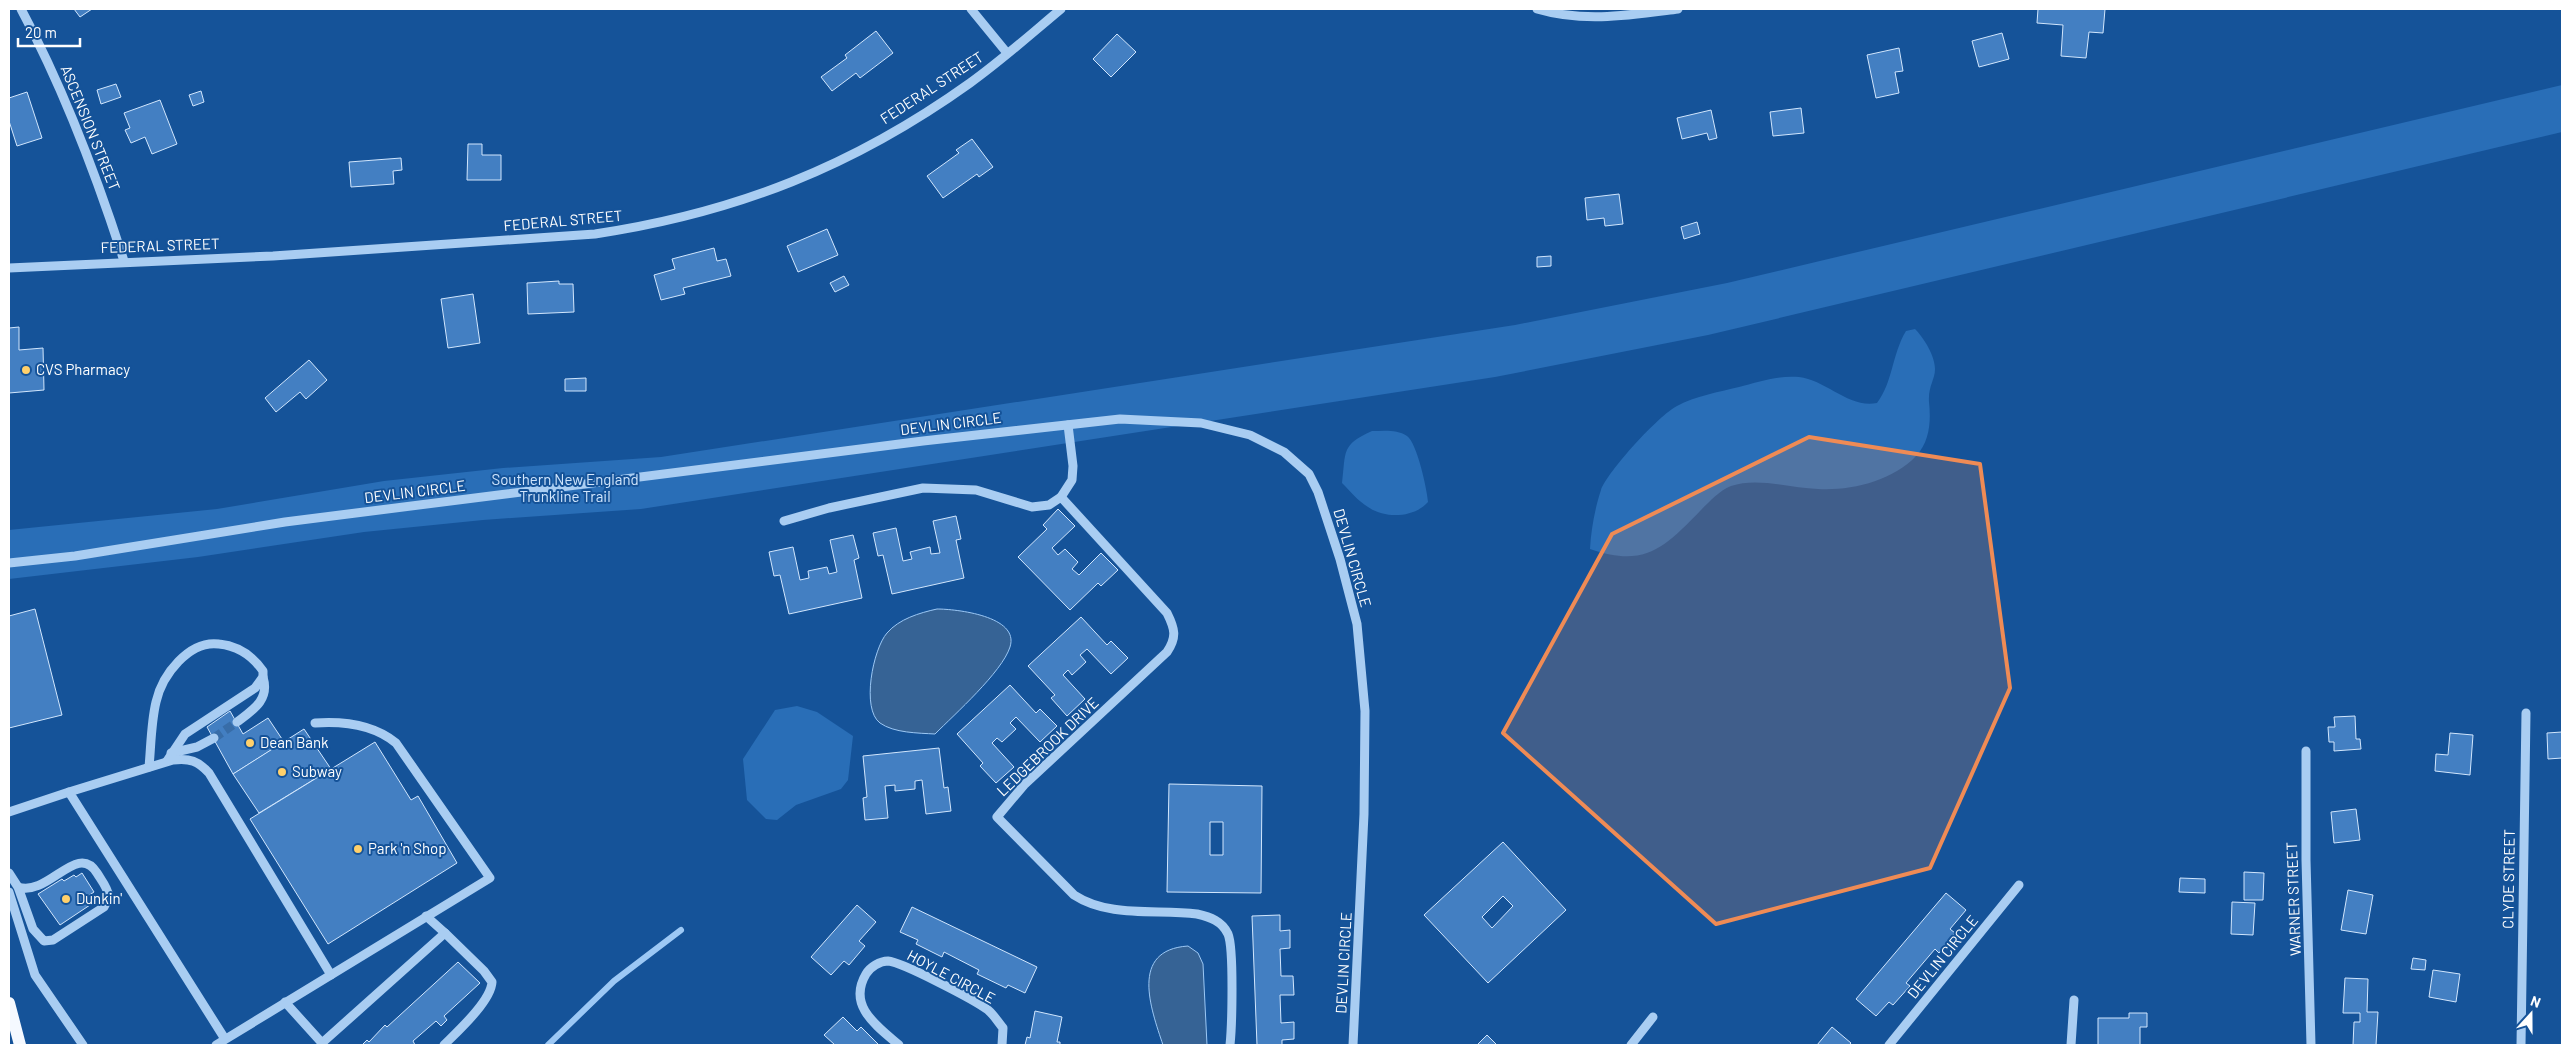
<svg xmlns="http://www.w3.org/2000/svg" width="2571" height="1054" font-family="Barlow,sans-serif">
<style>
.green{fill:#296eb7}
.water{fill:#366395;stroke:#9cc8f5}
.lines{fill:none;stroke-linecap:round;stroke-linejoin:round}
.stream{stroke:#9cc8f5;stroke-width:6}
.building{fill:#437fc2;stroke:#d1e6fd;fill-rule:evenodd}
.minor-tunnel{stroke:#386da8;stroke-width:9;stroke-dasharray:9 4.5;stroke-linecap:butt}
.minor{stroke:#a9cdf2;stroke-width:9}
.major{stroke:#f5f9ff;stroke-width:12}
.marked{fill:#ef8b55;fill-opacity:0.2;stroke:#ef8b55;stroke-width:4;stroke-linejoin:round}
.poi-dot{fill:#ffd06b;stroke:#155399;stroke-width:2}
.labels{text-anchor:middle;stroke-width:4;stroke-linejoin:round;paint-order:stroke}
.street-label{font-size:15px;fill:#fff;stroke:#155399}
.poi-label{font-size:15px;fill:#fff;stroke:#155399;text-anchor:start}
.park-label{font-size:15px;fill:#d1e6fd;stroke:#155399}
</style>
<rect width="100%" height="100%" fill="#155399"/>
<g class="green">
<path d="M 2562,85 L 2562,132 L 1708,335 L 1495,377 L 641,509 L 483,520 L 364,532 L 198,557 L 9,579 L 9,530 L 217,509 L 384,481 L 503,468 L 661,457 L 1515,325 L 1727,283 Z"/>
<path d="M 1915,329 C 1924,338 1935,356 1935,369 C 1935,380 1928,386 1929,402 C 1931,421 1930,441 1916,456 C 1893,481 1850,491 1818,489 C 1791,488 1757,477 1731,486 C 1719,491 1710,501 1701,510 C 1664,548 1645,568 1590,549 C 1591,530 1595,508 1601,490 C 1608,471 1659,415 1677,406 C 1695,396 1719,392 1739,387 C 1757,382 1779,375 1799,377 C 1826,380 1850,409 1877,403 C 1893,382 1892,354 1906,331 Z"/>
<path d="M 1372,431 C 1383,431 1397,429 1407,436 C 1417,443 1427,489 1428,502 C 1414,518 1385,519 1368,507 C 1358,501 1350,491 1342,483 C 1346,451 1341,445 1372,431 Z"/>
<path d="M 797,706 L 817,712 L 853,736 L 848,780 L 841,789 L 796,805 L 777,820 L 766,819 L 747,800 L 743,759 L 775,710 Z"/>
</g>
<g class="water">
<path d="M 937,609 C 956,609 1020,616 1010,647 C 1002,672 955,714 935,734 C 918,733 894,733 880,723 C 861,709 873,649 887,633 C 899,619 919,613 937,609 Z"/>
<path d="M 1188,946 L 1198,953 L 1203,964 L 1207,1045 L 1163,1045 C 1151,1009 1129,950 1188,946 Z"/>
</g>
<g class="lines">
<path class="stream" d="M 548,1045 L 614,981 L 681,930"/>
</g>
<g class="building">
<path d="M 74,9 L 92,9 L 80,17 Z"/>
<path d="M 2038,9 L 2105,9 L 2103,33 L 2089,32 L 2086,58 L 2061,56 L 2063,25 L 2037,23 Z"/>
<path d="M 876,31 L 893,53 L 860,78 L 856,73 L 832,91 L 821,77 L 847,58 L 845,55 Z"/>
<path d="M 2002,33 L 2009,59 L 1979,67 L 1972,41 Z"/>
<path d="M 1117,34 L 1136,52 L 1111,77 L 1093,59 Z"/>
<path d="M 1899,48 L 1903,71 L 1895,72 L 1899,93 L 1876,98 L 1867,55 Z"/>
<path d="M 116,84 L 121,97 L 101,104 L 97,90 Z"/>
<path d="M 201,91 L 204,102 L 193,106 L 189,95 Z"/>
<path d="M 27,92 L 42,138 L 17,146 L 9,121 L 9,98 Z"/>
<path d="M 160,100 L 177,144 L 152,154 L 145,137 L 131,143 L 125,130 L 130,128 L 124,113 Z"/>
<path d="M 1801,108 L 1804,133 L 1773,136 L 1770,112 Z"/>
<path d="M 1711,110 L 1717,138 L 1709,140 L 1707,133 L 1682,139 L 1677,118 Z"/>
<path d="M 972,139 L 993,167 L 979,177 L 977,174 L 943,198 L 927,176 L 959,153 L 956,150 Z"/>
<path d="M 468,144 L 482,144 L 482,155 L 501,155 L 501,180 L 467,180 Z"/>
<path d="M 401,158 L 402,170 L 393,171 L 394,184 L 351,187 L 349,162 Z"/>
<path d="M 1619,194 L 1623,224 L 1605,226 L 1604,218 L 1587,220 L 1585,198 Z"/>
<path d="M 1697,222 L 1700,234 L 1684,239 L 1681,227 Z"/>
<path d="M 827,229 L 838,255 L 798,272 L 787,246 Z"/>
<path d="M 714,248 L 717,261 L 726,259 L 731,276 L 683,288 L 685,294 L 661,300 L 654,275 L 675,269 L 672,259 Z"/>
<path d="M 1551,256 L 1551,266 L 1537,267 L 1537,257 Z"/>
<path d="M 844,276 L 849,285 L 835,292 L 830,283 Z"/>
<path d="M 559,281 L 559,284 L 573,284 L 574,312 L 528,314 L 527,283 Z"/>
<path d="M 473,294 L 480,343 L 448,348 L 441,299 Z"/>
<path d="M 19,327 L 19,350 L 43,348 L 44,390 L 9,393 L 9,328 Z"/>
<path d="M 309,360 L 327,380 L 306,399 L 300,392 L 276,412 L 265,398 Z"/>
<path d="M 586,378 L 586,391 L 565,391 L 565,379 Z"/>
<path d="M 1058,509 L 1075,526 L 1052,548 L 1058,555 L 1065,549 L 1078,562 L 1072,569 L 1079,575 L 1101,553 L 1118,570 L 1101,586 L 1098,583 L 1070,610 L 1018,557 L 1047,529 L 1043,525 Z"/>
<path d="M 956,516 L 961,539 L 956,540 L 964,578 L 892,594 L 883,555 L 878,556 L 873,533 L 896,528 L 903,561 L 912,559 L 910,552 L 930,547 L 931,554 L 940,553 L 933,521 Z"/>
<path d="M 853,535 L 859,558 L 854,560 L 862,598 L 789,614 L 780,575 L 774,576 L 769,552 L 793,547 L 800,580 L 809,578 L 808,571 L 827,567 L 829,574 L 837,572 L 830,540 Z"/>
<path d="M 35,609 L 62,715 L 9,728 L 9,616 Z"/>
<path d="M 1081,617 L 1107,645 L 1111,641 L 1128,658 L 1111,674 L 1087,649 L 1080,655 L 1086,662 L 1072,675 L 1068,670 L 1063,675 L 1085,699 L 1067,716 L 1051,698 L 1055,695 L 1028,666 Z"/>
<path d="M 1010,685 L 1036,713 L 1040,709 L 1057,726 L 1040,742 L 1016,717 L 1010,723 L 1016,729 L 1002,742 L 997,738 L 992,743 L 1014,767 L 996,783 L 980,766 L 983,763 L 957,734 Z"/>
<path d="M 230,711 L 243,734 L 268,718 L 284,742 L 233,774 L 207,727 Z"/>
<path d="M 2355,716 L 2356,739 L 2360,739 L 2361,749 L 2334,751 L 2334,742 L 2329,742 L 2328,727 L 2335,727 L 2334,717 Z"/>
<path d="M 304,729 L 331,769 L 259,813 L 233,774 Z"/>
<path d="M 2562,732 L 2562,758 L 2548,759 L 2547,733 Z"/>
<path d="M 2450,733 L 2473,735 L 2470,775 L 2435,771 L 2436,754 L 2448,755 Z"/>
<path d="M 375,742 L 411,800 L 418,796 L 457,863 L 328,944 L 250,819 Z"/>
<path d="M 939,748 L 944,788 L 948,787 L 951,811 L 926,814 L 922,780 L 915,781 L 915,789 L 895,791 L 895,785 L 885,786 L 888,818 L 865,820 L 863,798 L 867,797 L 863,756 Z"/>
<path d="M 1169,784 L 1262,786 L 1261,893 L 1167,892 ZM 1210,822 L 1223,822 L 1223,855 L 1210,855 Z"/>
<path d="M 2356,809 L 2360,840 L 2334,843 L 2331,812 Z"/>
<path d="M 1503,842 L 1566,910 L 1488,983 L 1424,915 ZM 1503,896 L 1513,906 L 1492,928 L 1482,917 Z"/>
<path d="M 2244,872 L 2264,873 L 2263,900 L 2244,900 Z"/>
<path d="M 82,873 L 94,892 L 88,896 L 93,903 L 60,925 L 38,894 L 62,879 L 64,881 L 74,875 L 76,877 Z"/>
<path d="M 2180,878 L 2205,879 L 2205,893 L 2179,892 Z"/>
<path d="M 2348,890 L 2373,895 L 2366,934 L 2341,930 Z"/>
<path d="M 1946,893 L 1966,910 L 1950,929 L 1955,933 L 1939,953 L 1935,949 L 1906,983 L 1910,986 L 1893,1005 L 1889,1002 L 1876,1016 L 1856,999 Z"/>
<path d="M 2232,902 L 2255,903 L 2253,935 L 2231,934 Z"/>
<path d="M 857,905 L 876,922 L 859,941 L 865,946 L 849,965 L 844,961 L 831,975 L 811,957 Z"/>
<path d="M 912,907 L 1037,967 L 1025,993 L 1008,985 L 1006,988 L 977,974 L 979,970 L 944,952 L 942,957 L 916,944 L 918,940 L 900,932 Z"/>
<path d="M 1280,915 L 1280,931 L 1290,930 L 1290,948 L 1280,949 L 1281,976 L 1293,976 L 1294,995 L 1280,995 L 1281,1023 L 1294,1022 L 1294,1039 L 1282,1040 L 1282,1045 L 1257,1045 L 1252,916 Z"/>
<path d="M 2413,958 L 2426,960 L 2425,970 L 2411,969 Z"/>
<path d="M 458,962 L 480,983 L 444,1016 L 447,1020 L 441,1026 L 436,1021 L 413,1041 L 415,1045 L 362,1045 L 367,1040 L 369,1042 L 385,1025 L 387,1027 Z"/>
<path d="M 2433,970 L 2460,974 L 2456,1002 L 2429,997 Z"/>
<path d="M 2345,978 L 2368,979 L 2367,1012 L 2378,1012 L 2376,1045 L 2353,1045 L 2354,1022 L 2360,1022 L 2360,1013 L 2343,1013 Z"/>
<path d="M 1035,1011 L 1062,1017 L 1057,1042 L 1060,1042 L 1060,1045 L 1025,1045 L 1027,1037 L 1030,1038 Z"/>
<path d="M 2129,1013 L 2147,1013 L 2147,1027 L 2140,1027 L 2140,1045 L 2098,1045 L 2098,1018 L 2129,1018 Z"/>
<path d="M 843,1017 L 857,1031 L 861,1027 L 879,1045 L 835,1045 L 824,1035 Z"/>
<path d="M 1832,1027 L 1851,1043 L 1849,1045 L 1817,1045 Z"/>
<path d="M 1487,1035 L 1497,1045 L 1477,1045 Z"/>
</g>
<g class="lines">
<path class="minor-tunnel" d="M 214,738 L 237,722"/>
<g class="minor">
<path d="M 21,9 C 64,89 96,174 124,261"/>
<path d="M 971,9 L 1007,53"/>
<path d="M 1537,9 C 1584,23 1631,15 1678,9"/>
<path d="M 9,268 L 273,256 L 595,234 C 736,213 854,166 970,83 C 1002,60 1031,34 1061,9"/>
<path d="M 1061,497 L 1072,480 L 1073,466 L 1068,425"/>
<path d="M 784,521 L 829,508 L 923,488 L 976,490 L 1032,507 L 1049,505 L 1061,497 L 1167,613 C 1175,629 1177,637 1167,652 L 1024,785 L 997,817 L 1074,895 C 1109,918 1156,909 1197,914 C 1210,917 1222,921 1228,934 C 1234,948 1232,1026 1230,1045"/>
<path d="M 9,563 L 75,556 L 285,522 L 923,441 L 1120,419 L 1201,423 L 1250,435 L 1284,452 L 1309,474 L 1318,492 L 1340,559 L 1357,624 L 1365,711 L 1364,814 L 1353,1045"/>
<path d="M 237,722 C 253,710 270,700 263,677"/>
<path d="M 2306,751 L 2306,860 L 2311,1045"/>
<path d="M 171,753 L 197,747 L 214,738"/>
<path d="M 149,767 C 151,746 151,723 156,702 C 162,675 189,640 219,644 C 238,646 252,655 263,671 L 263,677 L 255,688 L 185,734 L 167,761"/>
<path d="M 9,812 L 69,792"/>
<path d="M 9,873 L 18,887 L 33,929 L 44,941 L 53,940 L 104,907 L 109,897 C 108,888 102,881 97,873 C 77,841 49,897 18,887"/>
<path d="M 9,892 L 35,975 L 83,1045"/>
<path d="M 285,1002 L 322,1043 L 445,933 L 426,916"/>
<path d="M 225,1039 L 69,792 L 173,760 C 190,758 198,761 209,773 L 331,975"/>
<path d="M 216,1045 L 490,878 L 396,743 C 373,724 344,721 315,723"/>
<path d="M 444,1045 C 458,1031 491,1001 492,982 L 484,971 L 445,933"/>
<path d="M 899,1045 C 877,1026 847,1006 866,974 C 870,967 880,961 888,961 C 902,962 975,1000 988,1010 C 994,1015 998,1022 1003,1028 L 1002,1045"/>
<path d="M 1631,1045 L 1653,1017"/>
<path d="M 1889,1045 L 2019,885"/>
<path d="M 2071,1045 L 2074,1000"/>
<path d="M 2521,1045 L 2526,713"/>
</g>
<path class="major" d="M 9,1003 L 20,1045"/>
</g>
<path class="marked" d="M 1809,437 L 1980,464 L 2010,688 L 1930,868 L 1716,924 L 1503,733 L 1612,534 Z"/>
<g class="poi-dot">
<circle cx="26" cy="370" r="5"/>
<circle cx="250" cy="743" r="5"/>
<circle cx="282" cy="772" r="5"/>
<circle cx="358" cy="849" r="5"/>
<circle cx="66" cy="899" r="5"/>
</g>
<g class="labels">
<g class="street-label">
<text transform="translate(932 88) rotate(-33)" y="5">FEDERAL STREET</text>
<text transform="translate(90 128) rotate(68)" y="5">ASCENSION STREET</text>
<text transform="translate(563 221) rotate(-5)" y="5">FEDERAL STREET</text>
<text transform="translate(160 246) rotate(-2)" y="5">FEDERAL STREET</text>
<text transform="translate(951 424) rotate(-7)" y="5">DEVLIN CIRCLE</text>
<text transform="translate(415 492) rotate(-7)" y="5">DEVLIN CIRCLE</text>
<text transform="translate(1352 558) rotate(74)" y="5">DEVLIN CIRCLE</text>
<text transform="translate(1048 747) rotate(-44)" y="5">LEDGEBROOK DRIVE</text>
<text transform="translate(2509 879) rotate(-89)" y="5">CLYDE STREET</text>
<text transform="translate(2294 899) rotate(-92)" y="5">WARNER STREET</text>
<text transform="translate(1943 957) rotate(-51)" y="5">DEVLIN CIRCLE</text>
<text transform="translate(1344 963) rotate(-87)" y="5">DEVLIN CIRCLE</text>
<text transform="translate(951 977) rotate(28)" y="5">HOYLE CIRCLE</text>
</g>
<g class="poi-label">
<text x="36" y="375">CVS Pharmacy</text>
<text x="260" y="748">Dean Bank</text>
<text x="292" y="777">Subway</text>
<text x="368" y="854">Park 'n Shop</text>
<text x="76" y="904">Dunkin'</text>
</g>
<g class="park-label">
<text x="565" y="485">Southern New England<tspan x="565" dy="17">Trunkline Trail</tspan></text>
</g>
</g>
<rect width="2571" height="1054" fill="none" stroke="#ffffff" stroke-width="20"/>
<g transform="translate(2531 1014) rotate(21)" stroke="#155399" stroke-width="4" paint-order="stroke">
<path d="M0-4L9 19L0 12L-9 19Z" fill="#ffffff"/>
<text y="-8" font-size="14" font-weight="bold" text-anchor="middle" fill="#ffffff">N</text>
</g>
<path d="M18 38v8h62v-8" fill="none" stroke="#ffffff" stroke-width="2.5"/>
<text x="25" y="38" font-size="15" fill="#ffffff" stroke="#155399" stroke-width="4" paint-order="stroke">20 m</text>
</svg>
